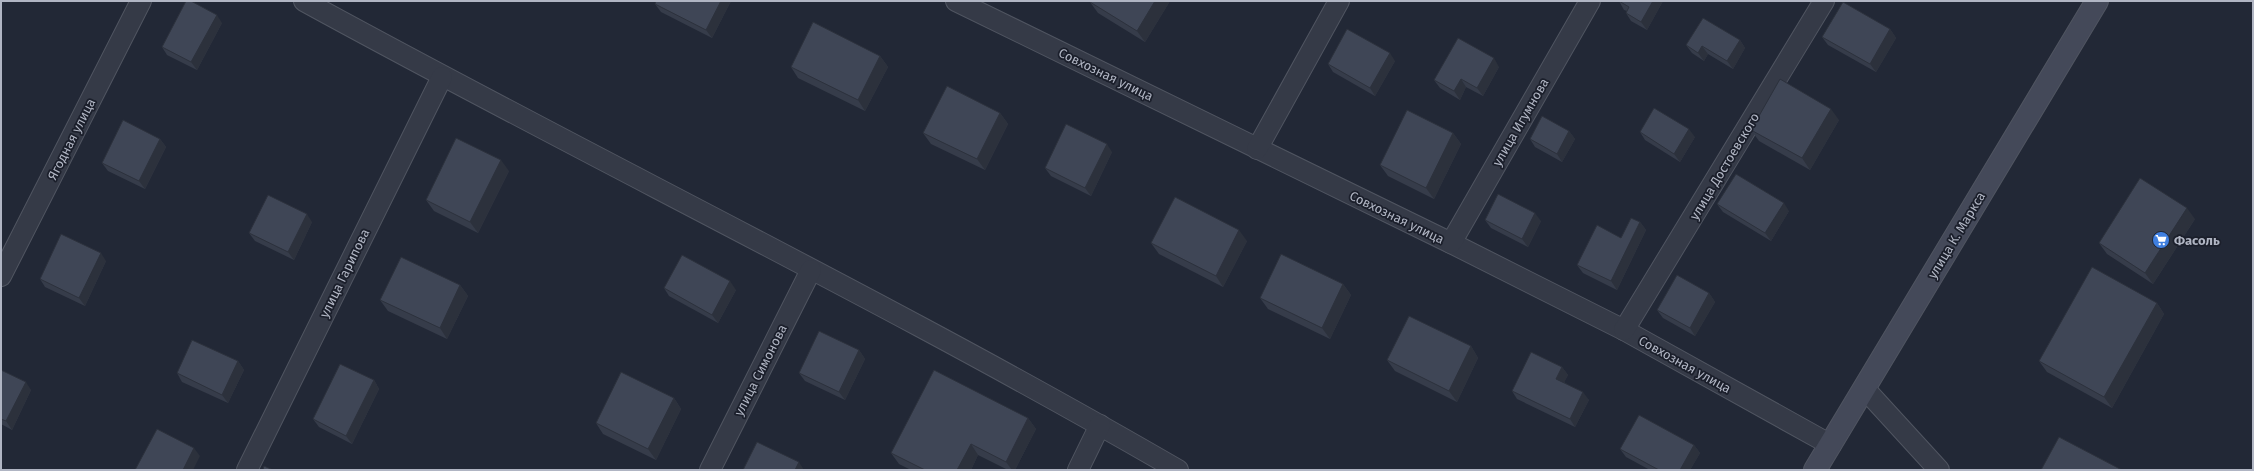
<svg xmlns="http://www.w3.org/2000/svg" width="2254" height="471" font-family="'Fira Sans',sans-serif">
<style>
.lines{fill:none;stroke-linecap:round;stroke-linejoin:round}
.street-casing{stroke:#505561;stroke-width:22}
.secondary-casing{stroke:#505561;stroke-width:24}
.street{stroke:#353a47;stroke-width:20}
.secondary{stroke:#444959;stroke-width:22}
.wall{fill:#363c4a}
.shaded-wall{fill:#2c313c}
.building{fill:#3f4656;stroke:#2c313c}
.labels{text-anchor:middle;stroke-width:3.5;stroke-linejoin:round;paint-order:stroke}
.street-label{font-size:13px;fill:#b0b5c3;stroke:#1b1f2b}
.poi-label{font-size:13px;font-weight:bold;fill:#b0b5c3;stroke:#1b1f2b;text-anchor:start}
</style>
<rect width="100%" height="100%" fill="#222836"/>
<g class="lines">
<g class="street-casing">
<g id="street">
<path d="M 304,1 C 594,160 892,304 1178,470"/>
<path d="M 956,1 L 1451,243 L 1624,330 L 1831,445"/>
<path d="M 1257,149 L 1339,1"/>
<path d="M 1451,243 L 1590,1"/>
<path d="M 1,276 L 141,1"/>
<path d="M 1624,330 L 1824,1"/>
<path d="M 1864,388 L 1939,470"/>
<path d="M 247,470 L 442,77"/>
<path d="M 710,470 L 811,270"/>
<path d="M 1078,470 L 1100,425"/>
</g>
</g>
<g class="secondary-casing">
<path id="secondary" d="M 1815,470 L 2097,1"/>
</g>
<use href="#street" class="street"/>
<use href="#secondary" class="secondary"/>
</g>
<g class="wall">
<path d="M 656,1 L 731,1 L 712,38 L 661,12 L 655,4 Z"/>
<path d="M 1170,1 L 1145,42 L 1098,13 L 1090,2 Z"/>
<path d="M 1619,1 L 1663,1 L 1647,30 L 1631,21 L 1626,13 L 1627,11 L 1624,10 Z"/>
<path d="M 222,23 L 197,70 L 167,55 L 162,47 Z"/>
<path d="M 1890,29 L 1896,38 L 1876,72 L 1828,45 L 1822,37 Z"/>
<path d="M 1740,40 L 1745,48 L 1733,69 L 1708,54 L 1704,61 L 1692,53 L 1686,45 Z"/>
<path d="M 880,56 L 888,67 L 865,111 L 798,78 L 791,67 Z"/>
<path d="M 1395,61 L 1375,96 L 1333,72 L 1328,64 Z"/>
<path d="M 1499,67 L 1483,96 L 1466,87 L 1460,100 L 1440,88 L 1434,80 Z"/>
<path d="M 1000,113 L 1008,124 L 985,170 L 931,144 L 923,133 Z"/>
<path d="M 1839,120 L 1810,170 L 1759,141 L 1751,130 Z"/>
<path d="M 1569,131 L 1575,139 L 1562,162 L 1535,147 L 1530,139 Z"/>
<path d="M 1640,132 L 1695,137 L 1680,162 L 1645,140 Z"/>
<path d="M 1453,133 L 1461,144 L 1434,199 L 1388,176 L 1380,165 Z"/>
<path d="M 160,139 L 166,147 L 145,189 L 108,171 L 102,163 Z"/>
<path d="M 1112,152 L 1091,196 L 1051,176 L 1045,168 Z"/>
<path d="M 509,171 L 478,233 L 434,211 L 426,200 Z"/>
<path d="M 1717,204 L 1789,211 L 1771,241 L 1723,212 Z"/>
<path d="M 2195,219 L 2153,284 L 2107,254 L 2099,243 Z"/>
<path d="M 1485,220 L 1541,221 L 1528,247 L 1491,228 Z"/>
<path d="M 312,222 L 294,260 L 255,241 L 249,233 Z"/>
<path d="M 1640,222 L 1646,230 L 1617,290 L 1583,273 L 1577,265 L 1621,238 Z"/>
<path d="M 1247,241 L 1223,287 L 1159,254 L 1151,243 Z"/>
<path d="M 106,261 L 85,306 L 45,287 L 40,279 Z"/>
<path d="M 1343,284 L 1351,295 L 1330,339 L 1268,309 L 1260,298 Z"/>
<path d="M 460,285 L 468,296 L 447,339 L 388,311 L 380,300 Z"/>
<path d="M 664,288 L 736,290 L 718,323 L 669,296 Z"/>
<path d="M 1709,293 L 1715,302 L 1695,336 L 1663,318 L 1657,310 Z"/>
<path d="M 2157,303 L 2164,314 L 2112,408 L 2047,372 L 2039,361 Z"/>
<path d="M 1471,346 L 1478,358 L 1457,402 L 1395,371 L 1387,360 Z"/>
<path d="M 859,350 L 865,359 L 845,400 L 805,381 L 799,373 Z"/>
<path d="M 238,361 L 244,370 L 228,403 L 182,382 L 177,373 Z"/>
<path d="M 1562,367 L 1568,375 L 1564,382 L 1589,400 L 1575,427 L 1517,399 L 1512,391 Z"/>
<path d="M 1,370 L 31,390 L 12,430 L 1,424 Z"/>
<path d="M 374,380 L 379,389 L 352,444 L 319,427 L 313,419 Z"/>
<path d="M 674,398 L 681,409 L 656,460 L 603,434 L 596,423 Z"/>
<path d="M 1028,418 L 1036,429 L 1015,470 L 1008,470 L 978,455 L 971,470 L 911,470 L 899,464 L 891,453 Z"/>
<path d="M 1694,445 L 1700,453 L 1690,470 L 1650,470 L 1626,457 L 1620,449 Z"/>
</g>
<g class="shaded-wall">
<path d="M 721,1 L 731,1 L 712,38 L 706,30 Z"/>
<path d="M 1155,1 L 1170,1 L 1145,42 L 1137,31 Z"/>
<path d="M 1653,1 L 1663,1 L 1647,30 L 1641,22 Z"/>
<path d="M 217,15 L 222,23 L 197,70 L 191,62 Z"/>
<path d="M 1890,29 L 1896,38 L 1876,72 L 1870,64 Z"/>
<path d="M 1740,40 L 1745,48 L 1733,69 L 1727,61 Z"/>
<path d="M 1702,46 L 1708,54 L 1704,61 L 1698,53 Z"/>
<path d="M 1390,53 L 1395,61 L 1375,96 L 1370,88 Z"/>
<path d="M 880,56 L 888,67 L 865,111 L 858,100 Z"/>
<path d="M 1494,58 L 1499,67 L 1483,96 L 1477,88 Z"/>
<path d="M 1461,79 L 1466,87 L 1460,100 L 1454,91 Z"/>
<path d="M 1831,109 L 1839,120 L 1810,170 L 1802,158 Z"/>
<path d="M 1000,113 L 1008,124 L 985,170 L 977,159 Z"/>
<path d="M 1689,129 L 1695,137 L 1680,162 L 1674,154 Z"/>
<path d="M 1569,131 L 1575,139 L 1562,162 L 1557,154 Z"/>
<path d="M 1453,133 L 1461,144 L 1434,199 L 1426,188 Z"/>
<path d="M 160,139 L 166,147 L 145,189 L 139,181 Z"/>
<path d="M 1107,144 L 1112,152 L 1091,196 L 1085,188 Z"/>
<path d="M 501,160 L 509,171 L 478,233 L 470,222 Z"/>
<path d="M 1784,203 L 1789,211 L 1771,241 L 1765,233 Z"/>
<path d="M 2187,208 L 2195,219 L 2153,284 L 2145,273 Z"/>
<path d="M 1535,213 L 1541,221 L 1528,247 L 1522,239 Z"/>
<path d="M 307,214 L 312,222 L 294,260 L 288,252 Z"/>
<path d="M 1640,222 L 1646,230 L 1617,290 L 1611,281 Z"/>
<path d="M 1239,230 L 1247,241 L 1223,287 L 1216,276 Z"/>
<path d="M 101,253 L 106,261 L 85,306 L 79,298 Z"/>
<path d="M 730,281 L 736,290 L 718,323 L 712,315 Z"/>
<path d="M 1343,284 L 1351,295 L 1330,339 L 1322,328 Z"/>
<path d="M 460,285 L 468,296 L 447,339 L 440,328 Z"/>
<path d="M 1709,293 L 1715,302 L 1695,336 L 1690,328 Z"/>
<path d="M 2157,303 L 2164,314 L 2112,408 L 2104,397 Z"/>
<path d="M 1471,346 L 1478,358 L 1457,402 L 1449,391 Z"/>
<path d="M 859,350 L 865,359 L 845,400 L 839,392 Z"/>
<path d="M 238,361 L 244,370 L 228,403 L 222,395 Z"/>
<path d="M 1562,367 L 1568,375 L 1562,387 L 1556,379 Z"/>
<path d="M 374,380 L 379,389 L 352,444 L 346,436 Z"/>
<path d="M 26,382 L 31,390 L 12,430 L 6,421 Z"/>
<path d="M 1583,392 L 1589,400 L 1575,427 L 1570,419 Z"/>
<path d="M 674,398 L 681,409 L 656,460 L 648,449 Z"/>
<path d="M 1028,418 L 1036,429 L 1015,470 L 1012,470 L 1006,462 Z"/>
<path d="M 971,444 L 978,455 L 971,470 L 957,470 Z"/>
<path d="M 1694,445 L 1700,453 L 1690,470 L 1680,470 Z"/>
<path d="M 194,448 L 200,456 L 193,470 L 183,470 Z"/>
<path d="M 799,462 L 804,470 L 795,470 Z"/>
</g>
<g class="building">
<path d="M 186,1 L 191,1 L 217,15 L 191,62 L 162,47 Z"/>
<path d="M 656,1 L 721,1 L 706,30 L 655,4 Z"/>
<path d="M 1090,1 L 1155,1 L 1137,31 L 1090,2 Z"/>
<path d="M 1619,1 L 1653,1 L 1641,22 L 1626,13 L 1629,7 Z"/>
<path d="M 1843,2 L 1890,29 L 1870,64 L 1822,37 Z"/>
<path d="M 1703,18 L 1740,40 L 1727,61 L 1702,46 L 1698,53 L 1686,45 Z"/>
<path d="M 813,22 L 880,56 L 858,100 L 791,67 Z"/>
<path d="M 1347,29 L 1390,53 L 1370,88 L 1328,64 Z"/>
<path d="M 1458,38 L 1494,58 L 1477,88 L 1461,79 L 1454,91 L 1434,80 Z"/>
<path d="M 1780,79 L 1831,109 L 1802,158 L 1751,130 Z"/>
<path d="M 947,86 L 1000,113 L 977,159 L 923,133 Z"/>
<path d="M 1654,108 L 1689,129 L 1674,154 L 1640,132 Z"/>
<path d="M 1407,110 L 1453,133 L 1426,188 L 1380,165 Z"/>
<path d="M 1542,116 L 1569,131 L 1557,154 L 1530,139 Z"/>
<path d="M 123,120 L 160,139 L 139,181 L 102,163 Z"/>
<path d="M 1066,124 L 1107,144 L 1085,188 L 1045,168 Z"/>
<path d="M 456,138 L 501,160 L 470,222 L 426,200 Z"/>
<path d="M 1736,174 L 1784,203 L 1765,233 L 1717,204 Z"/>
<path d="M 2140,178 L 2187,208 L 2145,273 L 2099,243 Z"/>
<path d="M 1498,194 L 1535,213 L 1522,239 L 1485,220 Z"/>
<path d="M 268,195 L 307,214 L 288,252 L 249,233 Z"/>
<path d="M 1175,197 L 1239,230 L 1216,276 L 1151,243 Z"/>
<path d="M 1631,218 L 1640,222 L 1611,281 L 1577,265 L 1597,225 L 1621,238 Z"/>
<path d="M 61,234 L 101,253 L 79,298 L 40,279 Z"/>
<path d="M 1281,254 L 1343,284 L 1322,328 L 1260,298 Z"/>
<path d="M 682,255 L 730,281 L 712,315 L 664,288 Z"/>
<path d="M 401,257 L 460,285 L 440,328 L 380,300 Z"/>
<path d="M 2092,267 L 2157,303 L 2104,397 L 2039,361 Z"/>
<path d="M 1677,275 L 1709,293 L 1690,328 L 1657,310 Z"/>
<path d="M 1409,316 L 1471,346 L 1449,391 L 1387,360 Z"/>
<path d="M 819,331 L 859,350 L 839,392 L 799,373 Z"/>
<path d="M 192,340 L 238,361 L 222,395 L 177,373 Z"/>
<path d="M 1531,352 L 1562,367 L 1556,379 L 1583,392 L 1570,419 L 1512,391 Z"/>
<path d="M 340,364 L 374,380 L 346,436 L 313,419 Z"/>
<path d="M 1,370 L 26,382 L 6,421 L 1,419 Z"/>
<path d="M 934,370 L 1028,418 L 1006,462 L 971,444 L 957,470 L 925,470 L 891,453 Z"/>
<path d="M 621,372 L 674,398 L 648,449 L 596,423 Z"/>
<path d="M 1639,415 L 1694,445 L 1680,470 L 1659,470 L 1620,449 Z"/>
<path d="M 157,429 L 194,448 L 183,470 L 135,470 Z"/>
<path d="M 2059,437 L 2122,470 L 2041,470 Z"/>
<path d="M 757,442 L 799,462 L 795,470 L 743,470 Z"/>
<path d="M 264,466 L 273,470 L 263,470 Z"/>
</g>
<defs>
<g id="supermarket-disc" transform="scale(0.9)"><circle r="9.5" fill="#3f7fe0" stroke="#1b1f2b"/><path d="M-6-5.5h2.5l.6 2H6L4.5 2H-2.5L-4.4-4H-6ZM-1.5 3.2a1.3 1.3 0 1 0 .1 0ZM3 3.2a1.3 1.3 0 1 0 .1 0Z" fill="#fff"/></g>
</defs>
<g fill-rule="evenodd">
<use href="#supermarket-disc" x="2161" y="240"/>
</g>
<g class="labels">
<g class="street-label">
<text transform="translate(1106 74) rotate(26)" y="5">Совхозная улица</text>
<text transform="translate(1520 122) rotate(-60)" y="5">улица Игумнова</text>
<text transform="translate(71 139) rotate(-63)" y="5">Ягодная улица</text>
<text transform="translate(1724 166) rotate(-59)" y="5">улица Достоевского</text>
<text transform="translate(1397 217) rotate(26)" y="5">Совхозная улица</text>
<text transform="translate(1956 235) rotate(-59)" y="5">улица К. Маркса</text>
<text transform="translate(344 273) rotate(-64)" y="5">улица Гарипова</text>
<text transform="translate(1685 364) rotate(29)" y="5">Совхозная улица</text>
<text transform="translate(760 370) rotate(-63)" y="5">улица Симонова</text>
</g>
<g class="poi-label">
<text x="2174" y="245">Фасоль</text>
</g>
</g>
<rect width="2254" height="471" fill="none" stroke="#b0b5c3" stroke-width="4"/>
</svg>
